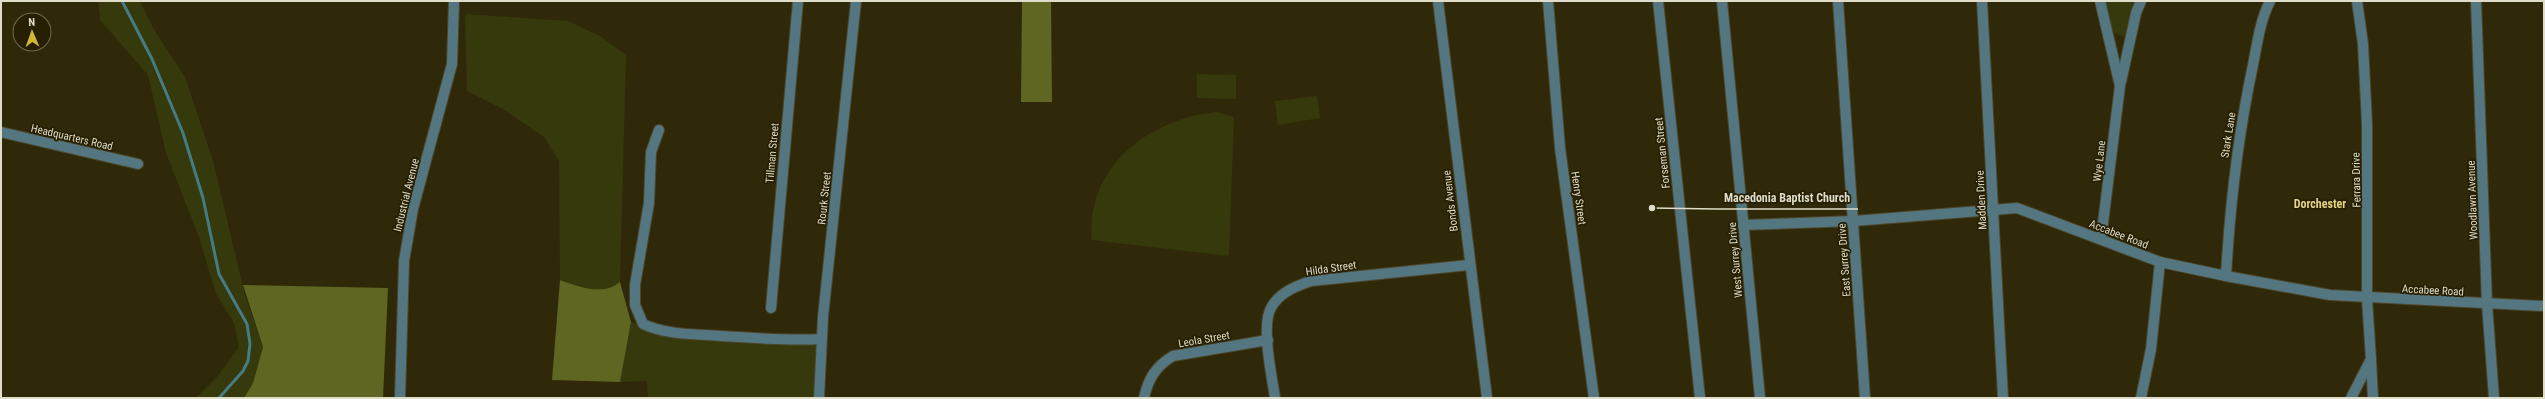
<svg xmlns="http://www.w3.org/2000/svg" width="2545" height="399" font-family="'Roboto Condensed',sans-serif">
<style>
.green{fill:#35390b}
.forest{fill:#5f6621}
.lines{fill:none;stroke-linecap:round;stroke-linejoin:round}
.stream{stroke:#467b83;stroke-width:3}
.minor-casing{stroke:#4c4628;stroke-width:12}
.minor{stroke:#547680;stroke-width:10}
.labels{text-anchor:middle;stroke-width:3.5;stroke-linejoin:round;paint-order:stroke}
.street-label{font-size:11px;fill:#dfdcca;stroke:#261f01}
.neighbourhood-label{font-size:12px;font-weight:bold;fill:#e6d487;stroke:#261f01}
.leader{fill:none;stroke:#dfdcca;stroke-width:1.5}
.callout-dot{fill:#dfdcca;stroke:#261f01;stroke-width:1.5}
.callout-label{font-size:12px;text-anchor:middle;font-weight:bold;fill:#dfdcca;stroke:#261f01;stroke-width:3.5;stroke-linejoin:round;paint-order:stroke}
</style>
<rect width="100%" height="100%" fill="#302909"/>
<g class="green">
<path d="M 98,1 L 140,1 L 153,28 L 185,77 L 213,161 L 245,295 L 263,347 L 253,383 L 244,398 L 196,398 L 216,378 L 239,347 L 234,323 L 216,294 L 199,237 L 166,153 L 148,75 L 100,20 Z"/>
<path d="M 2105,1 L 2135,1 L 2125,37 L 2112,33 Z"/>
<path d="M 465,14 L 568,21 L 600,36 L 626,55 L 620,282 C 603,296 579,287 560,280 L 559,161 L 544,137 L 503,109 L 467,91 Z"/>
<path d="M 1197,74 L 1236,75 L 1236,99 L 1197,98 Z"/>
<path d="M 1317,96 L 1320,118 L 1278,125 L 1275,101 Z"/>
<path d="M 1216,112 L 1234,117 L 1229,256 L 1091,240 C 1092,229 1091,217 1094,207 C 1107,150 1162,118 1216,112 Z"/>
<path d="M 631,322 L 656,330 L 822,339 L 819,398 L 648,398 L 647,381 L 620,382 Z"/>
</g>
<g class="forest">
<path d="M 1022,1 L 1051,1 L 1052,102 L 1021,102 Z"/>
<path d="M 560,280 C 579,287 603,296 620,282 L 631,322 L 620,382 L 552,380 Z"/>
<path d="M 243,285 L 388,288 L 383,398 L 244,398 L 253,383 L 263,347 Z"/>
</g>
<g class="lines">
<path class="stream" d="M 122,1 L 152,59 L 183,133 L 203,198 L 219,274 L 247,324 L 250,344 L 248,361 L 243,371 L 219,398"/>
<g class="minor-casing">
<g id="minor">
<path d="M 1438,1 L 1487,398"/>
<path d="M 1548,1 L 1560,148 L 1594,398"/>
<path d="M 1658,1 L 1700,398"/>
<path d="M 1722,1 L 1760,398"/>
<path d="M 1838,1 L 1865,398"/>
<path d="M 1982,1 L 2003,398"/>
<path d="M 2100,1 L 2120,86 L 2101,239"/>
<path d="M 2476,1 L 2487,304 L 2494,398"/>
<path d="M 2121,82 L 2136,13 L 2141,1"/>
<path d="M 659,130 L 651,152 L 649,203 L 635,285 L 635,305 L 643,324 C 666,335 695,334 721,336 C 755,338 788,341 822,339"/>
<path d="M 1,132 L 138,164"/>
<path d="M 1743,225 L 1854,221 L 2017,208 L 2160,262 L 2226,276 L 2330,295 L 2544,306"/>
<path d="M 2226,276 C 2230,205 2238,135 2253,65 C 2257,44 2260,21 2270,1"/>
<path d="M 771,308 L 798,1"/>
<path d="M 2371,360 L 2373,398"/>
<path d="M 400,398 L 404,261 L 413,209 L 452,64 L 454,1"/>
<path d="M 819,398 L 823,317 L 856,1"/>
<path d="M 1144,398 C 1148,379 1156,366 1173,356 L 1268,340"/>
<path d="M 1275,398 C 1272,376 1260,324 1272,306 C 1281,292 1296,286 1311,281 L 1469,265"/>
<path d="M 2141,398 L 2151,349 L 2160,262"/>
<path d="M 2351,398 L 2371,359 L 2367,299 L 2367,124 L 2363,44 L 2357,1"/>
</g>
</g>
<use href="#minor" class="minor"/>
</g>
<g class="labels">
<g class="street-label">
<text transform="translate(2228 135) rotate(-81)" y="4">Stark Lane</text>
<text transform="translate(72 137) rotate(13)" y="4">Headquarters Road</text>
<text transform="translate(772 153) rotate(-85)" y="4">Tillman Street</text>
<text transform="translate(1662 153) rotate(-96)" y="4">Forseman Street</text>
<text transform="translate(2099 161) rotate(-83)" y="4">Wye Lane</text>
<text transform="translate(2356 180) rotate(-91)" y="4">Ferrara Drive</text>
<text transform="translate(406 195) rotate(-76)" y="4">Industrial Avenue</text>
<text transform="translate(824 198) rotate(-84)" y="4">Rourk Street</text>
<text transform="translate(1579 198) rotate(82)" y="4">Henry Street</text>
<text transform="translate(1981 200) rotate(-93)" y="4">Madden Drive</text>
<text transform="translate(2472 200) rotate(-92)" y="4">Woodlawn Avenue</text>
<text transform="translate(1450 201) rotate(-97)" y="4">Bonds Avenue</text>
<text transform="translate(2119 234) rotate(21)" y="4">Accabee Road</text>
<text transform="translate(1735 260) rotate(-95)" y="4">West Surrey Drive</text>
<text transform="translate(1844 260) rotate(-94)" y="4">East Surrey Drive</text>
<text transform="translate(1331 268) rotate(-8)" y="4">Hilda Street</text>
<text transform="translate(2433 290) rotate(3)" y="4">Accabee Road</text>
<text transform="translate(1204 339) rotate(-10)" y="4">Leola Street</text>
</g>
<g class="neighbourhood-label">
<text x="2320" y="208">Dorchester</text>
</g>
</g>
<path class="leader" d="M1652 208L1716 209H1858"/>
<circle class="callout-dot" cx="1652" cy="208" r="4"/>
<g class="callout-label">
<text x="1787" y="202">Macedonia Baptist Church</text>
</g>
<rect width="2545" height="399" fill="none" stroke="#dfdcca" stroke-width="4"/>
<g transform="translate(32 32) rotate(358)"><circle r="19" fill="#261f01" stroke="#706b51"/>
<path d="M0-3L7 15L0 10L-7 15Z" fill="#d2b736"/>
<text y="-6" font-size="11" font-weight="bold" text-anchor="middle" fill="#dfdcca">N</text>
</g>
</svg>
